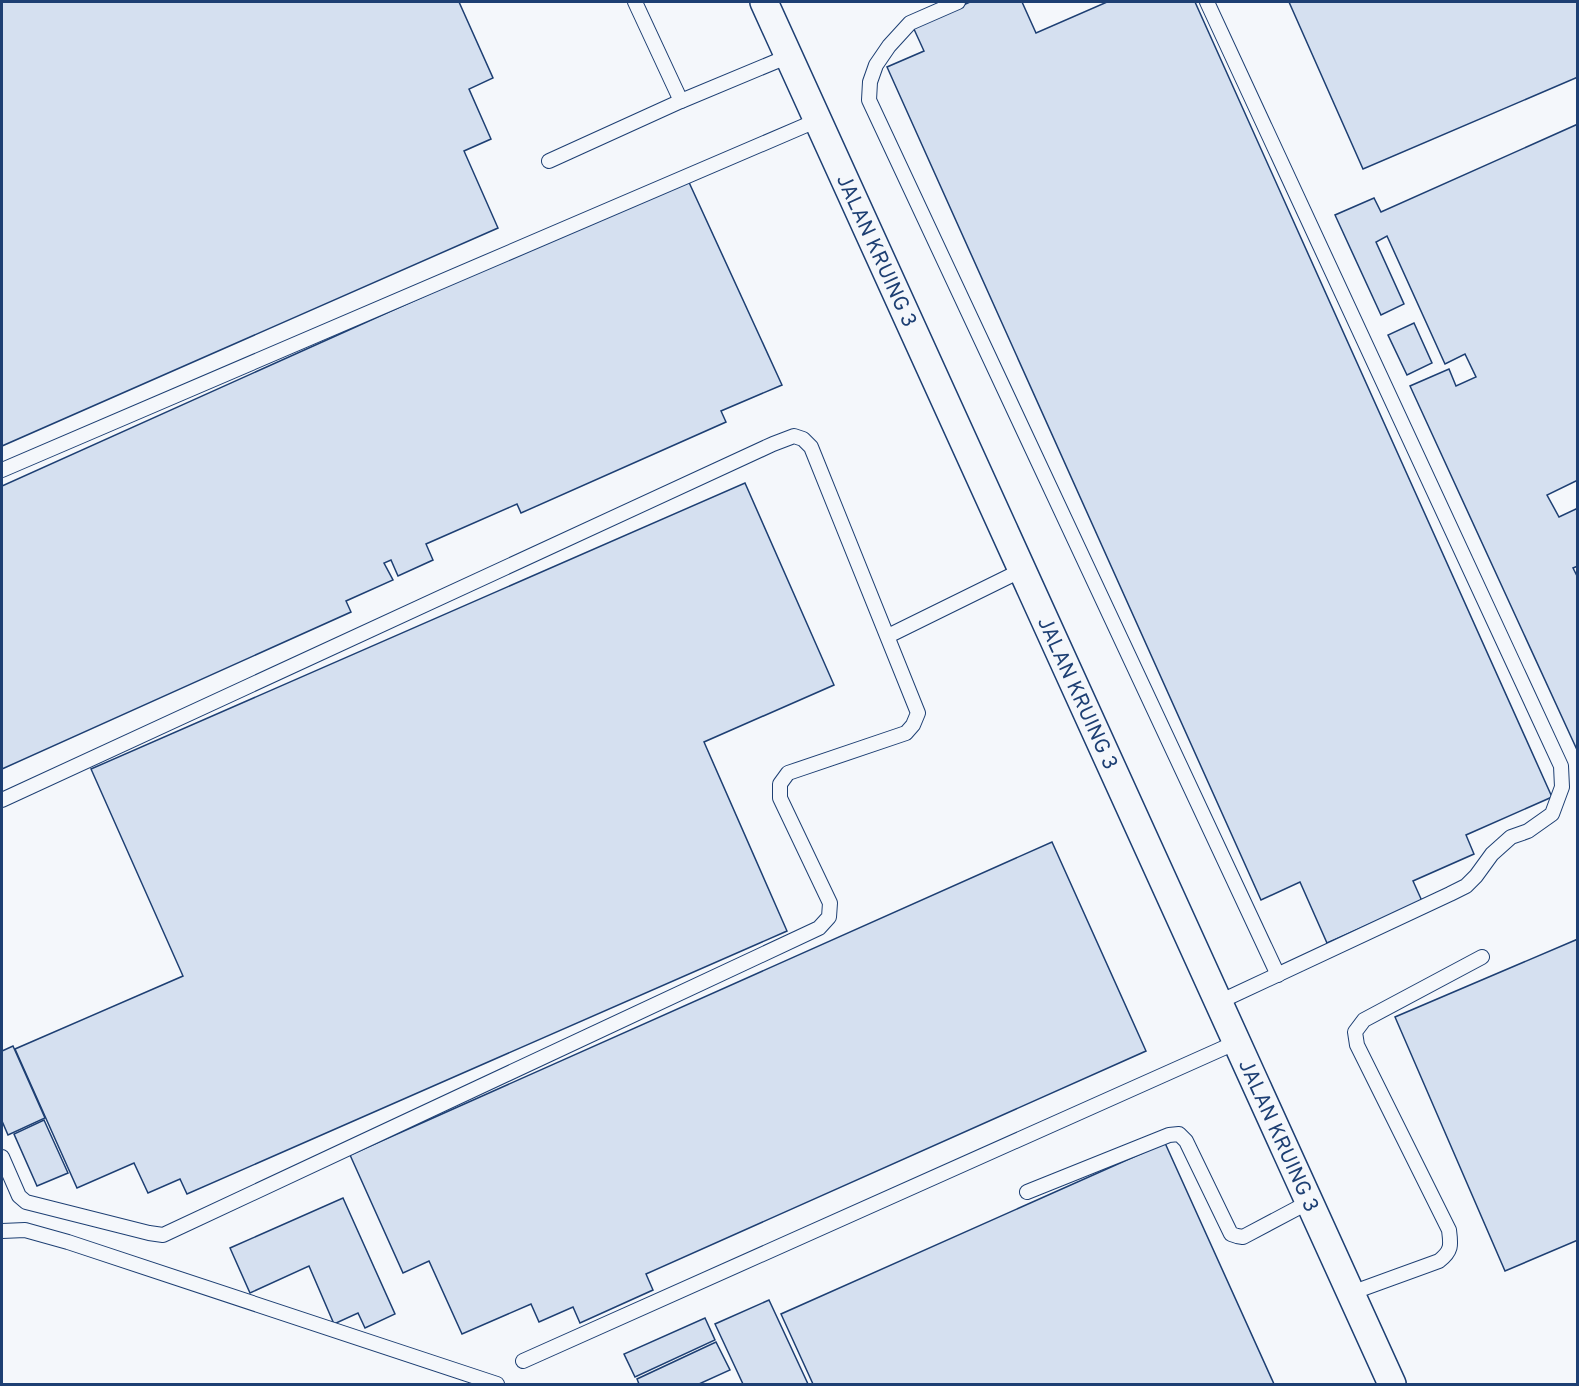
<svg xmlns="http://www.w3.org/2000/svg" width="1579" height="1386" font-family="Overpass,sans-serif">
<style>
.building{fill:#d5e0f0;stroke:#1d3f73;stroke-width:1.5}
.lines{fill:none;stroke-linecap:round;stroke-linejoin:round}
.lane-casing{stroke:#1d3f73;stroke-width:16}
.street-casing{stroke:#1d3f73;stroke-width:30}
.lane{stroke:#f4f7fb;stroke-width:14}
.street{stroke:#f4f7fb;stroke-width:27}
.labels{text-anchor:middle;stroke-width:4.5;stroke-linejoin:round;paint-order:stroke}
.street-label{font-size:21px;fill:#1d3f73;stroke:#f4f7fb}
</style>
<rect width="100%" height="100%" fill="#f4f7fb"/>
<g class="building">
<path d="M 2,2 L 459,2 L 493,78 L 469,89 L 491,139 L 464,151 L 498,228 L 2,446 Z"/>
<path d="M 970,2 L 1022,2 L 1036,33 L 1107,2 L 1195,2 L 1552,797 L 1466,835 L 1474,854 L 1413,881 L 1422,901 L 1327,943 L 1300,882 L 1261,900 L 887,67 L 924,51 L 913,27 Z"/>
<path d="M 1289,2 L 1578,2 L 1578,77 L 1363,169 Z"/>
<path d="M 1578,124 L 1578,480 L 1547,495 L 1559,517 L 1578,508 L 1578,566 L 1573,568 L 1578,578 L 1578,752 L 1410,386 L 1449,369 L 1456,386 L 1476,377 L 1465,354 L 1445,364 L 1387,236 L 1376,242 L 1404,304 L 1381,315 L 1335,215 L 1374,198 L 1381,212 Z"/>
<path d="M 687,178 L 782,385 L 721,411 L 726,422 L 521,513 L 517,504 L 426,544 L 433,560 L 398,576 L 391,560 L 384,563 L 393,580 L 346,601 L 351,612 L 2,769 L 2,486 Z"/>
<path d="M 1414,323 L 1432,363 L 1407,375 L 1388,335 Z"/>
<path d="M 745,483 L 834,685 L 704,742 L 787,931 L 187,1194 L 180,1179 L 148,1193 L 134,1163 L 77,1188 L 15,1049 L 183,976 L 91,769 Z"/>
<path d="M 1052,842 L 1146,1051 L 646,1274 L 653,1290 L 580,1323 L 573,1307 L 539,1322 L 531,1304 L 462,1334 L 429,1261 L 403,1273 L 350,1155 Z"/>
<path d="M 1578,939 L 1578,1240 L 1505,1271 L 1395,1017 Z"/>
<path d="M 13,1046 L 45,1118 L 8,1135 L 2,1121 L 2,1051 Z"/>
<path d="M 44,1120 L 68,1173 L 37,1186 L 14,1134 Z"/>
<path d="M 1165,1143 L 1274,1384 L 813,1384 L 781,1314 Z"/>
<path d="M 343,1198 L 395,1314 L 365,1328 L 358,1313 L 334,1324 L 309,1266 L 250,1293 L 230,1248 Z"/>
<path d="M 769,1300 L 808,1384 L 743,1384 L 715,1324 Z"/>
<path d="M 705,1318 L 715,1340 L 635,1377 L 624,1354 Z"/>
<path d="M 716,1342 L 730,1370 L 699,1384 L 639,1384 L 637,1379 Z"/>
</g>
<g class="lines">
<g class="lane-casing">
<g id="lane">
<path d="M 635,2 L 681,101"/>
<path d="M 958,2 L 910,23 L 889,46 L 876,65 L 870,82 L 869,100 L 1278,975"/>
<path d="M 1207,2 L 1561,766 L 1562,787 L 1552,814 L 1528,831 L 1511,837 L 1492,854 L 1476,876 L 1466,886 L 1450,894 L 1219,1002"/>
<path d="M 549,161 L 681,101 L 789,56"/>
<path d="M 2,470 L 818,120"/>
<path d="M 888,636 L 1022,570"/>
<path d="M 2,800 L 773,444 L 794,436 L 803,439 L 811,447 L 918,713 L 913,725 L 906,733 L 788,773 L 780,784 L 780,798 L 830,903 L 829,917 L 819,928 L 163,1235 L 149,1233 L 26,1202 L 19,1196 L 2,1157"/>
<path d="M 1027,1192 L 1169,1135 L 1179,1134 L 1186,1141 L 1231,1234 L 1237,1236 L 1243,1237 L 1309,1202"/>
<path d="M 2,1231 L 25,1230 L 68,1242 L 497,1384"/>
<path d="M 1351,1293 L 1439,1261 C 1452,1251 1451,1245 1449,1230 L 1357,1045 L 1355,1032 L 1364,1020 L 1482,957"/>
<path d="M 523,1361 L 1237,1042"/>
</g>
</g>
<g class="street-casing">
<g id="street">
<path id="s1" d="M 764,2 L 1392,1384"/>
</g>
</g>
<use href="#lane" class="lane"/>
<use href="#street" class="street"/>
</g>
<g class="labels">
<g class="street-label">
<text dy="7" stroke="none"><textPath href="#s1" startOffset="273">JALAN KRUING 3</textPath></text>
<text dy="7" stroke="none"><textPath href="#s1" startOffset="759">JALAN KRUING 3</textPath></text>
<text dy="7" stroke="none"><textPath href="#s1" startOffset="1245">JALAN KRUING 3</textPath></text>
</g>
</g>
<rect width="1579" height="1386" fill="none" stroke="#1d3f73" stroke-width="6"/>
</svg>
